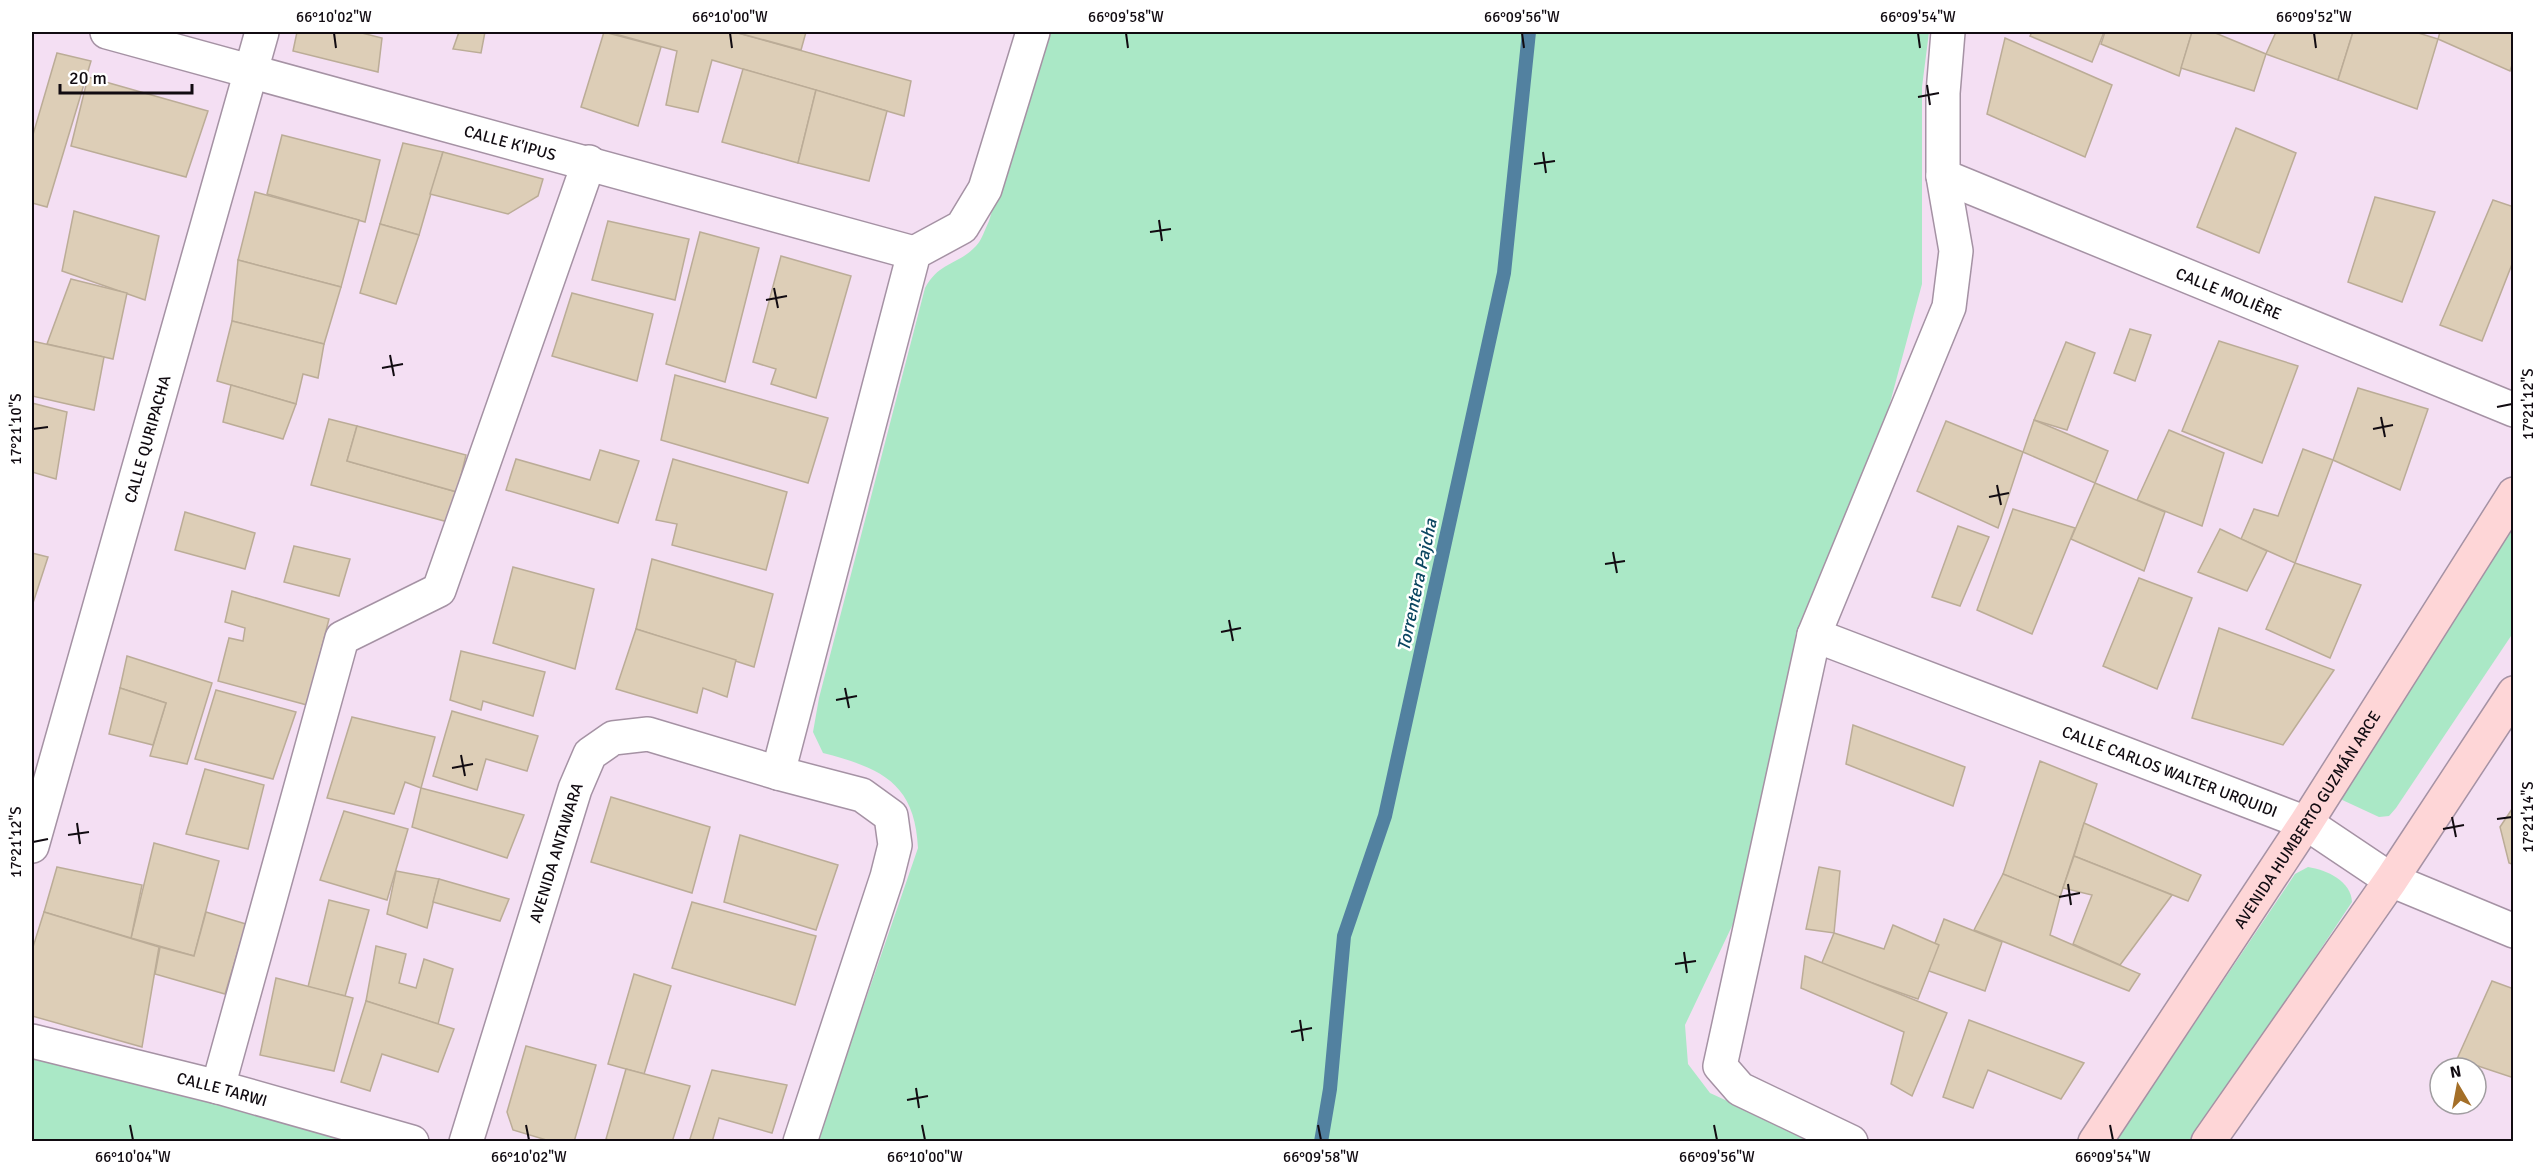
<svg xmlns="http://www.w3.org/2000/svg" width="2545" height="1173" font-family="Signika,sans-serif">
<style>
.green{fill:#aae8c6}
.lines{fill:none;stroke-linecap:round;stroke-linejoin:round}
.stream{stroke:#5281a0;stroke-width:14}
.building{fill:#ddceb7;stroke:#bbac97;stroke-width:1.5}
.minor-casing{stroke:#a592a4;stroke-width:36}
.secondary-casing{stroke:#a592a4;stroke-width:36}
.minor{stroke:#fff;stroke-width:33}
.secondary{stroke:#fed6d7;stroke-width:33}
.ticks{fill:none;stroke:#110b11;stroke-width:2}
.labels{text-anchor:middle;stroke-width:5;stroke-linejoin:round;paint-order:stroke}
.street-label{font-size:16px;fill:#110b11;stroke:#fff}
.water-label{font-size:18px;font-style:italic;fill:#0b4661;stroke:#fff}
.neatline{fill:none;stroke:#110b11;stroke-width:2}
.ticks-label{font-size:15px;text-anchor:middle;fill:#110b11}
</style>
<rect width="100%" height="100%" fill="#f4dff3"/>
<g class="green">
<path d="M 1046,32 L 1929,32 L 1922,87 L 1922,284 L 1883,429 L 1846,514 L 1824,615 L 1751,886 L 1685,1025 L 1688,1064 L 1710,1093 L 1814,1141 L 817,1141 L 918,848 C 915,783 881,768 823,753 L 813,732 L 819,698 L 925,288 C 940,261 957,266 976,246 C 982,240 985,229 989,221 Z"/>
<path d="M 2513,517 L 2513,633 L 2396,808 L 2389,816 L 2379,817 L 2338,798 Z"/>
<path d="M 2308,867 C 2327,870 2351,881 2352,902 L 2193,1141 L 2115,1142 L 2295,874 Z"/>
<path d="M 32,1051 L 367,1141 L 32,1141 Z"/>
</g>
<g class="lines">
<path class="stream" d="M 1321,1142 L 1330,1089 L 1344,936 L 1385,816 L 1504,273 L 1529,32"/>
</g>
<g class="building">
<path d="M 297,32 L 358,32 L 382,38 L 378,72 L 293,51 Z"/>
<path d="M 459,32 L 485,32 L 481,53 L 453,49 Z"/>
<path d="M 604,32 L 661,47 L 638,126 L 581,107 Z"/>
<path d="M 608,32 L 734,32 L 911,81 L 904,116 L 712,60 L 698,112 L 666,105 L 677,51 Z"/>
<path d="M 735,32 L 806,32 L 801,50 Z"/>
<path d="M 2032,32 L 2104,32 L 2092,62 L 2030,36 Z"/>
<path d="M 2105,32 L 2192,32 L 2179,76 L 2101,44 Z"/>
<path d="M 2192,32 L 2213,32 L 2266,54 L 2254,91 L 2181,68 Z"/>
<path d="M 2276,32 L 2353,32 L 2338,80 L 2266,54 Z"/>
<path d="M 2353,32 L 2415,32 L 2438,39 L 2417,109 L 2338,80 Z"/>
<path d="M 2440,32 L 2514,32 L 2514,59 L 2510,71 L 2438,39 Z"/>
<path d="M 2005,38 L 2112,85 L 2085,157 L 1987,114 Z"/>
<path d="M 57,53 L 91,61 L 47,207 L 32,203 L 32,138 Z"/>
<path d="M 743,69 L 816,90 L 798,163 L 722,142 Z"/>
<path d="M 88,77 L 208,111 L 186,177 L 71,146 Z"/>
<path d="M 816,90 L 887,111 L 869,181 L 798,163 Z"/>
<path d="M 2236,128 L 2296,153 L 2259,253 L 2197,227 Z"/>
<path d="M 282,135 L 380,160 L 365,222 L 267,194 Z"/>
<path d="M 403,143 L 443,152 L 419,235 L 380,224 Z"/>
<path d="M 443,152 L 543,179 L 538,196 L 508,214 L 430,194 Z"/>
<path d="M 255,192 L 359,220 L 341,287 L 238,260 Z"/>
<path d="M 2375,197 L 2435,212 L 2402,302 L 2348,282 Z"/>
<path d="M 2493,200 L 2514,207 L 2514,259 L 2482,341 L 2440,325 Z"/>
<path d="M 74,211 L 159,236 L 145,300 L 62,271 Z"/>
<path d="M 608,221 L 689,239 L 675,300 L 592,280 Z"/>
<path d="M 380,224 L 419,235 L 396,304 L 360,293 Z"/>
<path d="M 700,232 L 759,248 L 725,382 L 666,364 Z"/>
<path d="M 781,256 L 851,276 L 816,398 L 771,384 L 776,369 L 753,362 Z"/>
<path d="M 238,260 L 341,287 L 324,344 L 232,321 Z"/>
<path d="M 71,279 L 127,293 L 113,359 L 47,344 Z"/>
<path d="M 572,293 L 653,314 L 637,381 L 552,356 Z"/>
<path d="M 232,321 L 324,344 L 318,378 L 303,374 L 296,404 L 217,381 Z"/>
<path d="M 2130,329 L 2151,335 L 2135,381 L 2114,373 Z"/>
<path d="M 32,341 L 104,357 L 94,410 L 32,396 Z"/>
<path d="M 2219,341 L 2298,366 L 2262,463 L 2182,431 Z"/>
<path d="M 2066,342 L 2095,353 L 2067,430 L 2034,420 Z"/>
<path d="M 675,375 L 828,418 L 808,483 L 661,440 Z"/>
<path d="M 231,385 L 296,404 L 283,439 L 223,422 Z"/>
<path d="M 2358,388 L 2428,409 L 2400,490 L 2333,460 Z"/>
<path d="M 32,403 L 67,412 L 56,479 L 32,472 Z"/>
<path d="M 329,419 L 357,426 L 347,461 L 457,492 L 448,522 L 311,485 Z"/>
<path d="M 2034,420 L 2108,451 L 2095,483 L 2023,452 Z"/>
<path d="M 1946,421 L 2023,452 L 1998,528 L 1917,491 Z"/>
<path d="M 357,426 L 466,455 L 457,492 L 347,461 Z"/>
<path d="M 2169,430 L 2224,453 L 2202,526 L 2137,500 Z"/>
<path d="M 2303,449 L 2333,460 L 2295,563 L 2241,539 L 2254,509 L 2278,516 Z"/>
<path d="M 600,450 L 639,461 L 618,523 L 506,490 L 516,459 L 590,480 Z"/>
<path d="M 673,459 L 787,492 L 766,570 L 672,545 L 677,524 L 656,520 Z"/>
<path d="M 2095,483 L 2165,512 L 2144,571 L 2071,539 Z"/>
<path d="M 2013,509 L 2075,528 L 2032,634 L 1977,610 Z"/>
<path d="M 185,512 L 255,533 L 245,569 L 175,550 Z"/>
<path d="M 1958,526 L 1989,537 L 1960,606 L 1932,597 Z"/>
<path d="M 2220,529 L 2267,551 L 2247,591 L 2198,572 Z"/>
<path d="M 294,546 L 350,559 L 339,596 L 284,582 Z"/>
<path d="M 32,553 L 48,557 L 32,606 Z"/>
<path d="M 652,559 L 773,594 L 754,667 L 636,629 Z"/>
<path d="M 2295,563 L 2361,585 L 2330,658 L 2266,629 Z"/>
<path d="M 513,567 L 594,589 L 575,669 L 493,643 Z"/>
<path d="M 2139,578 L 2192,598 L 2157,689 L 2103,666 Z"/>
<path d="M 232,591 L 329,619 L 307,705 L 218,681 L 229,638 L 243,641 L 245,628 L 225,622 Z"/>
<path d="M 2219,628 L 2334,670 L 2283,745 L 2192,718 Z"/>
<path d="M 636,629 L 736,660 L 727,697 L 703,688 L 697,713 L 616,689 Z"/>
<path d="M 461,651 L 545,672 L 533,716 L 483,701 L 481,710 L 450,700 Z"/>
<path d="M 127,656 L 212,683 L 187,764 L 150,756 L 166,703 L 120,688 Z"/>
<path d="M 120,688 L 166,703 L 153,745 L 109,734 Z"/>
<path d="M 216,690 L 296,712 L 273,779 L 195,759 Z"/>
<path d="M 452,711 L 538,736 L 527,771 L 486,759 L 477,790 L 433,776 Z"/>
<path d="M 352,717 L 435,737 L 421,788 L 405,782 L 394,814 L 327,798 Z"/>
<path d="M 1853,725 L 1965,767 L 1953,806 L 1846,764 Z"/>
<path d="M 2040,761 L 2097,784 L 2060,897 L 2003,874 Z"/>
<path d="M 205,769 L 264,785 L 248,849 L 186,834 Z"/>
<path d="M 421,788 L 524,815 L 507,858 L 412,827 Z"/>
<path d="M 611,797 L 710,827 L 692,893 L 591,862 Z"/>
<path d="M 2514,806 L 2514,865 L 2509,863 L 2500,827 Z"/>
<path d="M 344,811 L 408,829 L 387,900 L 320,880 Z"/>
<path d="M 2084,823 L 2201,875 L 2188,901 L 2074,856 Z"/>
<path d="M 740,835 L 838,865 L 816,930 L 724,902 Z"/>
<path d="M 154,843 L 219,861 L 194,956 L 131,938 Z"/>
<path d="M 2074,856 L 2172,895 L 2120,965 L 2073,944 L 2092,895 L 2063,888 Z"/>
<path d="M 57,867 L 142,885 L 131,938 L 44,912 Z"/>
<path d="M 1819,867 L 1840,871 L 1834,933 L 1806,929 Z"/>
<path d="M 396,871 L 439,879 L 427,928 L 387,914 Z"/>
<path d="M 2003,874 L 2060,897 L 2050,935 L 2140,974 L 2129,991 L 1974,930 Z"/>
<path d="M 439,879 L 509,899 L 500,921 L 433,902 Z"/>
<path d="M 329,900 L 369,910 L 345,996 L 308,987 Z"/>
<path d="M 692,902 L 816,936 L 795,1005 L 672,968 Z"/>
<path d="M 44,912 L 159,947 L 142,1047 L 32,1016 L 32,950 Z"/>
<path d="M 206,912 L 246,924 L 225,994 L 155,974 L 160,947 L 194,956 Z"/>
<path d="M 1944,919 L 2002,942 L 1985,991 L 1929,971 L 1935,943 Z"/>
<path d="M 1893,925 L 1939,945 L 1918,999 L 1821,965 L 1834,933 L 1884,949 Z"/>
<path d="M 376,946 L 406,954 L 399,983 L 416,988 L 424,959 L 453,969 L 438,1024 L 366,1001 Z"/>
<path d="M 1805,956 L 1947,1013 L 1912,1096 L 1891,1084 L 1904,1032 L 1801,988 Z"/>
<path d="M 634,974 L 671,986 L 644,1074 L 608,1064 Z"/>
<path d="M 276,978 L 353,998 L 334,1071 L 260,1055 Z"/>
<path d="M 2492,981 L 2514,989 L 2514,1078 L 2457,1059 Z"/>
<path d="M 366,1001 L 454,1029 L 438,1072 L 382,1054 L 370,1091 L 341,1082 Z"/>
<path d="M 1969,1020 L 2084,1063 L 2061,1099 L 1988,1070 L 1973,1108 L 1943,1097 Z"/>
<path d="M 526,1046 L 596,1065 L 574,1142 L 553,1142 L 513,1130 L 507,1112 Z"/>
<path d="M 626,1069 L 690,1086 L 672,1142 L 614,1142 L 606,1139 Z"/>
<path d="M 712,1070 L 787,1085 L 772,1133 L 719,1118 L 712,1142 L 689,1142 Z"/>
</g>
<g class="lines">
<g class="minor-casing">
<g id="minor">
<path id="s1" d="M 107,32 L 914,253"/>
<path id="s2" d="M 1943,176 L 2514,410"/>
<path id="s3" d="M 1814,635 L 2306,823 L 2391,880 L 2514,931"/>
<path d="M 778,773 L 914,253 L 962,227 L 985,189 L 1033,32"/>
<path id="s4" d="M 32,846 L 262,32"/>
<path id="s5" d="M 32,1041 L 218,1087 L 412,1142"/>
<path d="M 218,1087 L 342,638 L 439,590 L 589,162"/>
<path id="s6" d="M 466,1142 L 575,789 L 590,754 L 613,738 L 648,734 L 778,773 L 862,795 L 891,816 L 895,845 L 887,877 L 800,1142"/>
<path d="M 1851,1142 L 1740,1089 L 1720,1066 L 1814,635 L 1949,307 L 1956,251 L 1943,176 L 1943,93 L 1948,32"/>
</g>
</g>
<g class="secondary-casing">
<g id="secondary">
<path id="s7" d="M 2095,1142 L 2306,823 L 2514,494"/>
<path d="M 2208,1142 L 2391,880 L 2514,693"/>
</g>
</g>
<use href="#minor" class="minor"/>
<use href="#secondary" class="secondary"/>
</g>
<path class="ticks" d="M 334,33 L 336,48M 730,33 L 732,48M 1126,33 L 1128,48M 1522,33 L 1524,48M 1918,33 L 1920,48M 2314,33 L 2316,48M 1927,85 L 1930,105M 1918,97 L 1939,93M 1543,152 L 1546,173M 1534,164 L 1555,161M 1159,220 L 1162,241M 1150,232 L 1171,229M 774,288 L 778,308M 766,300 L 787,296M 390,355 L 394,376M 382,368 L 403,364M 2497,407 L 2512,404M 2381,417 L 2385,437M 33,429 L 48,427M 2373,429 L 2393,425M 1997,485 L 2001,505M 1989,497 L 2009,493M 1613,552 L 1617,573M 1605,564 L 1625,561M 1229,620 L 1233,641M 1221,632 L 1241,628M 845,688 L 849,708M 836,700 L 857,696M 461,755 L 465,776M 452,768 L 473,764M 2452,817 L 2456,837M 2497,819 L 2512,817M 77,823 L 80,844M 2443,829 L 2464,825M 68,835 L 89,832M 33,842 L 48,839M 2068,884 L 2071,905M 2059,897 L 2080,893M 1684,952 L 1687,973M 1675,964 L 1696,961M 1300,1020 L 1303,1041M 1291,1032 L 1312,1028M 916,1088 L 919,1108M 907,1100 L 928,1096M 130,1125 L 133,1140M 526,1125 L 529,1140M 922,1125 L 925,1140M 1318,1125 L 1321,1140M 1714,1125 L 1717,1140M 2110,1125 L 2113,1140"/>
<g class="labels">
<g class="street-label">
<text dy="6" stroke="none"><textPath href="#s1" startOffset="418">CALLE K'IPUS</textPath></text>
<text dy="6" stroke="none"><textPath href="#s2" startOffset="309">CALLE MOLIÈRE</textPath></text>
<text dy="6" stroke="none"><textPath href="#s4" startOffset="423">CALLE QURIPACHA</textPath></text>
<text dy="6" stroke="none"><textPath href="#s3" startOffset="381">CALLE CARLOS WALTER URQUIDI</textPath></text>
<text dy="6" stroke="none"><textPath href="#s7" startOffset="386">AVENIDA HUMBERTO GUZMÁN ARCE</textPath></text>
<text dy="6" stroke="none"><textPath href="#s6" startOffset="303">AVENIDA ANTAWARA</textPath></text>
<text dy="6" stroke="none"><textPath href="#s5" startOffset="196">CALLE TARWI</textPath></text>
</g>
<g class="water-label">
<text transform="translate(1417 585) rotate(-78)" y="6">Torrentera Pajcha</text>
</g>
</g>
<rect width="2545" height="1173" fill="none" stroke="#ffffff" stroke-width="66"/>
<g transform="translate(2458 1086) rotate(350)"><circle r="28" fill="#ffffff" stroke="#a09da0" stroke-width="1.5"/>
<path d="M0-4.5L10 22L0 15L-10 22Z" fill="#a46f28"/>
<text y="-9" font-size="16" font-weight="bold" text-anchor="middle" fill="#110b11">N</text>
</g>
<path d="M60 84v9h132v-9" fill="none" stroke="#110b11" stroke-width="3"/>
<text x="69" y="84" font-size="18" fill="#110b11" stroke="#ffffff" stroke-width="4.5" paint-order="stroke">20 m</text>
<rect x="33" y="33" width="2479" height="1107" class="neatline"/>
<g class="ticks-label">
<text x="334" y="22">66°10'02"W</text>
<text x="730" y="22">66°10'00"W</text>
<text x="1126" y="22">66°09'58"W</text>
<text x="1522" y="22">66°09'56"W</text>
<text x="1918" y="22">66°09'54"W</text>
<text x="2314" y="22">66°09'52"W</text>
<text transform="translate(2528 404) rotate(-90)" y="5">17°21'12"S</text>
<text transform="translate(16 429) rotate(-90)" y="5">17°21'10"S</text>
<text transform="translate(2528 817) rotate(-90)" y="5">17°21'14"S</text>
<text transform="translate(16 842) rotate(-90)" y="5">17°21'12"S</text>
<text x="133" y="1162">66°10'04"W</text>
<text x="529" y="1162">66°10'02"W</text>
<text x="925" y="1162">66°10'00"W</text>
<text x="1321" y="1162">66°09'58"W</text>
<text x="1717" y="1162">66°09'56"W</text>
<text x="2113" y="1162">66°09'54"W</text>
</g>
</svg>
